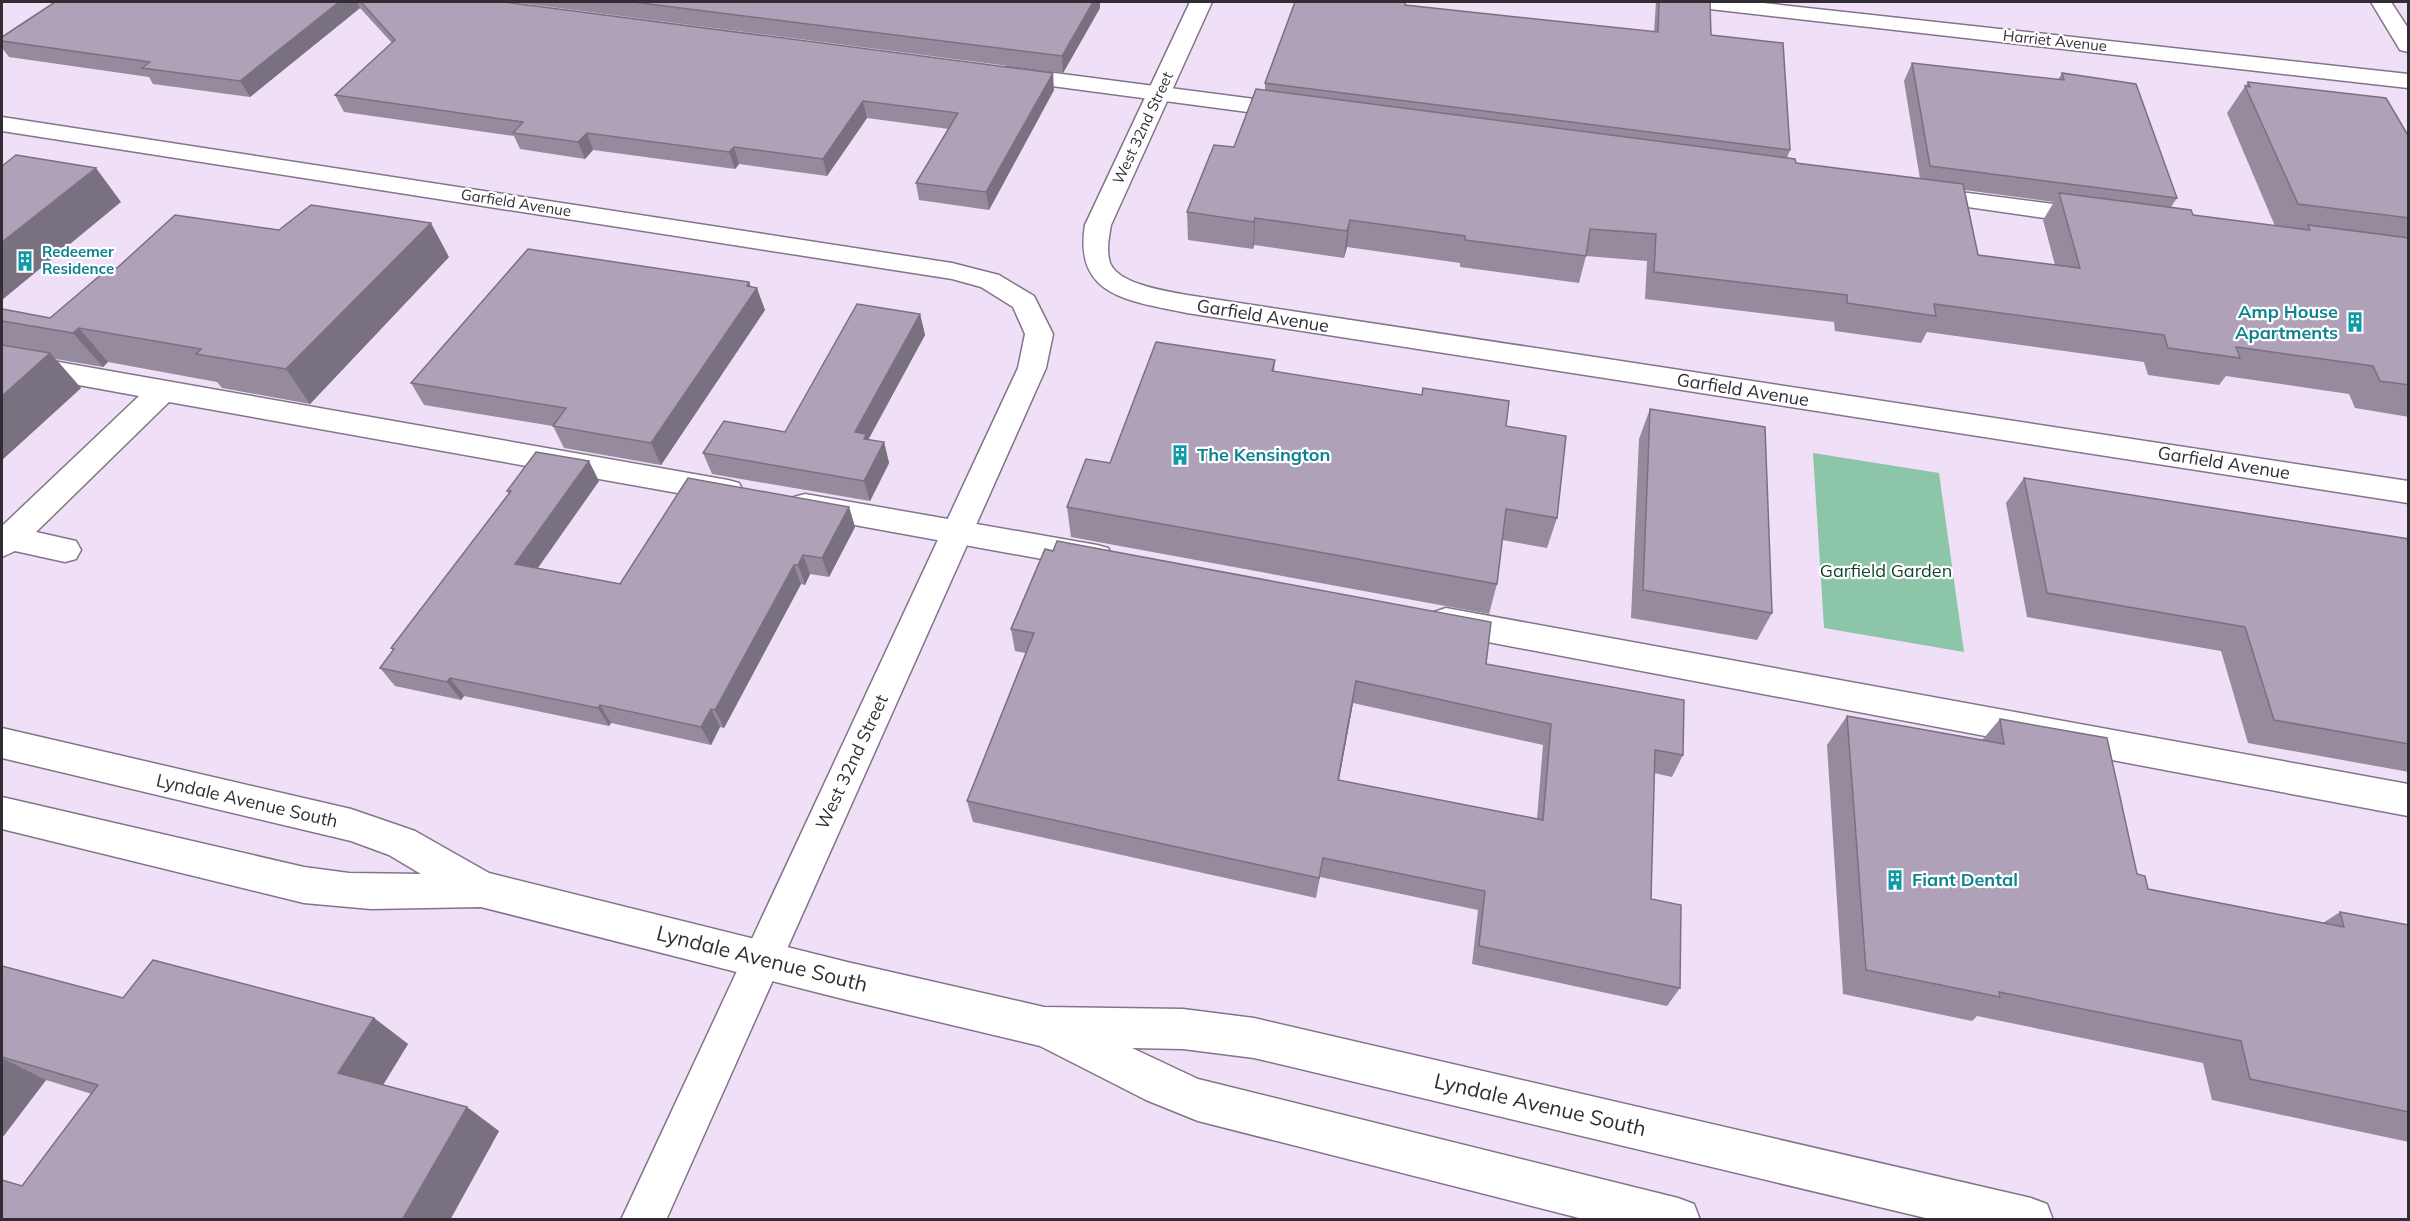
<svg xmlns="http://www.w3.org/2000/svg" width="2410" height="1221" font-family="Mulish,sans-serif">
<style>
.green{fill:#8dc5a9}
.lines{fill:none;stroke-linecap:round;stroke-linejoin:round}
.lane-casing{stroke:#827489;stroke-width:3}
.street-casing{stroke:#827489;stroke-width:3}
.secondary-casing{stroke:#827489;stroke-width:3}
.lane{fill:#fff;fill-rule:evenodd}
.street{fill:#fff;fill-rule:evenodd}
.secondary{fill:#fff;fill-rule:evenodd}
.wall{fill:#968a9d;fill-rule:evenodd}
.shaded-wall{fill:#7a7180}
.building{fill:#afa1b7;stroke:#7a7180;stroke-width:1.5;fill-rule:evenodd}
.labels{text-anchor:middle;stroke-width:4.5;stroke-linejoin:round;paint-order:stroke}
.far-street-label{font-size:15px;fill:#322d35;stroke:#fff}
.far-culture-label{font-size:15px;font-weight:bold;fill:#0d838f;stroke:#fff;text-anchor:start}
.culture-label{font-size:18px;font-weight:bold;fill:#0d838f;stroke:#fff;text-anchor:start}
.street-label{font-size:18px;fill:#322d35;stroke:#fff}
.park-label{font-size:18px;fill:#133e2c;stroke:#fff}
.near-street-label{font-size:21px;fill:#322d35;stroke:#fff}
</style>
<rect width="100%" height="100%" fill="#efdff7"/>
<path class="green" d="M 1813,453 L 1939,473 L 1964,652 L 1824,628 Z"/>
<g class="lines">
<g class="lane-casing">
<g id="lane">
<path d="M 1008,67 L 1293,104 L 1301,106 L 1305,111 L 1301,116 L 1293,118 L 1000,79 L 997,74 L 1000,69 Z"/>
<path d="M 1921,187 L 2093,209 L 2102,212 L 2106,217 L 2102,222 L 2093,225 L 1912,199 L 1909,194 L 1912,189 Z"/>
<path d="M 2,352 L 728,480 L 739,483 L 743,491 L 739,499 L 728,502 L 169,402 L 36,532 L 76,541 L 81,550 L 76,559 L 65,562 L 15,551 L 2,557 L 2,526 L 139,396 L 2,371 Z"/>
<path d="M 805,494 L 1097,545 L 1108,548 L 1113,557 L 1108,566 L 1097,569 L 805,516 L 794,513 L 790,505 L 794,497 Z"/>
<path d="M 1446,608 L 2408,784 L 2408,816 L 1446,634 L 1434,630 L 1429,621 L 1434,612 Z"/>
</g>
</g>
<g class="street-casing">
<g id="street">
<path d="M 1190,2 L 1212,2 L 1111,225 C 1109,237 1106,250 1110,263 C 1119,285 1167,291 1187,295 L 2408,481 L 2408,503 L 1187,313 C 1132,301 1073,298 1085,225 Z"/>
<path d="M 1691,2 L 1754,2 L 2408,74 L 2408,88 L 1701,8 L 1693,7 Z"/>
<path d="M 2371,2 L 2391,2 L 2408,28 L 2408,52 L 2400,50 Z"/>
<path d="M 2,117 L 952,263 L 999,275 L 1034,296 L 1053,334 L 1046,368 L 666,1220 L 621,1220 L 1018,368 L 1025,334 L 1013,307 L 981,287 L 952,279 L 2,131 Z"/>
</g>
</g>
<g class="secondary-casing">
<path id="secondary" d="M 2,728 L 351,809 L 415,831 L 489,873 L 847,962 L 1044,1007 L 1183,1009 L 1254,1018 L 2031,1198 L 2047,1204 L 2053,1220 L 1934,1220 L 1254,1058 L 1183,1049 L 1132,1048 L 1198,1079 L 1678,1198 L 1694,1204 L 1700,1220 L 1587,1220 L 1198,1121 L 1146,1100 L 1040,1046 L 847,1000 L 481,907 L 371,909 L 304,903 L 2,829 L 2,797 L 304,867 L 349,873 L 421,874 L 389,855 L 351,841 L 2,758 Z"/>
</g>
<use href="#lane" class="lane"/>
<use href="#street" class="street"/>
<use href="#secondary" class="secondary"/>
</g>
<g class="wall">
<path d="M 55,2 L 504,2 L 1054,90 L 989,210 L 919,200 L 916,183 L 949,129 L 867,118 L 827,176 L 739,164 L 735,169 L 593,150 L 585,159 L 520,149 L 514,136 L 344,112 L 335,95 L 392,43 L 360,8 L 250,97 L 153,84 L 149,77 L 9,57 L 2,48 L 2,37 Z"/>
<path d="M 512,2 L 1100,2 L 1100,8 L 1063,73 Z"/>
<path d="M 1406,2 L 1405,5 L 1654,32 L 1656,2 L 1710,2 L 1711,35 L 1790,150 L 1787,158 L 1796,163 L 1920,179 L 1904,81 L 1912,63 L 2058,80 L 2062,73 L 2177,198 L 2171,207 L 2193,215 L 2275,226 L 2227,113 L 2248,82 L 2409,137 L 2409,417 L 2355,408 L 2349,394 L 2226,376 L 2219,385 L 2148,375 L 2144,362 L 1927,332 L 1921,343 L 1835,331 L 1834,322 L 1645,299 L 1647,261 L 1586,256 L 1579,283 L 1460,267 L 1460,263 L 1347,247 L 1344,258 L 1254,245 L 1253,249 L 1188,240 L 1187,212 L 1234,147 L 1265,90 L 1265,83 ZM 1965,190 L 2054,202 L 2043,220 L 2055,265 L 1978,255 Z"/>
<path d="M 449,257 L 310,404 L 222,388 L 217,382 L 108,362 L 103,367 L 56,359 L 81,388 L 2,460 L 2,309 L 50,318 L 117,268 Z"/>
<path d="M 749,282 L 751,287 L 765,310 L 661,465 L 564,448 L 553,426 L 424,405 L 411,383 Z"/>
<path d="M 920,314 L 925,335 L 868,440 L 884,442 L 889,463 L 870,501 L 712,474 L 703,453 L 785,432 Z"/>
<path d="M 1275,360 L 1274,372 L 1506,426 L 1557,518 L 1547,548 L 1502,540 L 1497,584 L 1489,614 L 1071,537 L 1067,507 L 1110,463 Z"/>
<path d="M 1650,409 L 1772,613 L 1757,640 L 1631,618 L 1639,439 Z"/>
<path d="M 2024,478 L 2409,539 L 2409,772 L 2248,743 L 2221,651 L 2027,617 L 2006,503 Z"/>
<path d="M 599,481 L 538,568 L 620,584 L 849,507 L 855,527 L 829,577 L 810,574 L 805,585 L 801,584 L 724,728 L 720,727 L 711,745 L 611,723 L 609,726 L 464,696 L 461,700 L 395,686 L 380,668 L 393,650 L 391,648 L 509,494 L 507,491 Z"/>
<path d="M 1011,629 L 1486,664 L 1683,755 L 1672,777 L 1654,773 L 1651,899 L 1680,988 L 1667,1006 L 1472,964 L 1478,910 L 1320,877 L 1316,898 L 973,822 L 967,801 L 1026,653 L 1015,651 ZM 1353,703 L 1543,745 L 1537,819 L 1339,780 Z"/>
<path d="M 1847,716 L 1982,740 L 2000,719 L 2137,874 L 2148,889 L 2323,923 L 2340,912 L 2409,925 L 2409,1142 L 2212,1100 L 2203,1063 L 1977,1016 L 1972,1021 L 1843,994 L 1827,745 Z"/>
<path d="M 2,966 L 123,998 L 374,1018 L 408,1044 L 383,1085 L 499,1131 L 450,1220 L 2,1220 L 22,1186 L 92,1094 L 46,1080 L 2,1138 Z"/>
</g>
<g class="shaded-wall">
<path d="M 339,2 L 357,2 L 360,8 L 250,97 L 240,81 Z"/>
<path d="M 1093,2 L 1100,2 L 1100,8 L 1063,73 L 1062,56 Z"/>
<path d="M 1053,73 L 1054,90 L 989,210 L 986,192 Z"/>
<path d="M 863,101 L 867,118 L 827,176 L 823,159 Z"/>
<path d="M 587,133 L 593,150 L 585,159 L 578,142 Z"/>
<path d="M 734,147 L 739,164 L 735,169 L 729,152 Z"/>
<path d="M 96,168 L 121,202 L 2,300 L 2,242 Z"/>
<path d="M 1255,218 L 1254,245 L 1253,249 L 1254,222 Z"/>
<path d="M 1350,220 L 1347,247 L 1344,258 L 1347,231 Z"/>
<path d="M 431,223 L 449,257 L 310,404 L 286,369 Z"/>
<path d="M 749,282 L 753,294 L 757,288 L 765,310 L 661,465 L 651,443 Z"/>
<path d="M 920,314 L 925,335 L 868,440 L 872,455 L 855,432 Z"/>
<path d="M 79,328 L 108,362 L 103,367 L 73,333 Z"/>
<path d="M 50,353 L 81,388 L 2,460 L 2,396 Z"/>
<path d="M 884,442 L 889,463 L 870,501 L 864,481 Z"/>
<path d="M 589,461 L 599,481 L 527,583 L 515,564 Z"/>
<path d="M 849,507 L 855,527 L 829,577 L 822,558 Z"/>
<path d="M 803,555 L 810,574 L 805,585 L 798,565 Z"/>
<path d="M 794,565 L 801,584 L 724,728 L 715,710 Z"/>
<path d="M 450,678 L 464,696 L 461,700 L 447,682 Z"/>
<path d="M 1356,681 L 1353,703 L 1335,801 L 1338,780 Z"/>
<path d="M 600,705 L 611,723 L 609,726 L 598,708 Z"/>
<path d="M 711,709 L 720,727 L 711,745 L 701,727 Z"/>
<path d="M 374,1018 L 408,1044 L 375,1098 L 338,1073 Z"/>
<path d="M 2,1058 L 46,1080 L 2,1138 Z"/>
<path d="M 467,1107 L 499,1131 L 450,1220 L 402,1220 Z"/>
</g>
<g class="building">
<path d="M 55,2 L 339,2 L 240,81 L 142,68 L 150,62 L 2,41 L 2,37 Z"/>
<path d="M 361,2 L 504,2 L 1053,73 L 986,192 L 916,183 L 958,113 L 863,101 L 823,159 L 734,147 L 729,152 L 587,133 L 578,142 L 513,133 L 523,122 L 335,95 L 395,40 Z"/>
<path d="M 633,2 L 1093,2 L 1062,56 Z"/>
<path d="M 1295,2 L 1405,2 L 1405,5 L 1658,32 L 1659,2 L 1710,2 L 1711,35 L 1783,43 L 1790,150 L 1265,83 Z"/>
<path d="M 1912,63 L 2064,80 L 2062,73 L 2136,84 L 2177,198 L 1930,166 Z"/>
<path d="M 2248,82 L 2386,98 L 2409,137 L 2409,218 L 2298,204 L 2245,86 L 2250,87 Z"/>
<path d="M 1256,89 L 1795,159 L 1796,163 L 1963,184 L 1978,255 L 2080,268 L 2059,193 L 2191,210 L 2193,215 L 2310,230 L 2308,225 L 2409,238 L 2409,385 L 2380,381 L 2373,366 L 2236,347 L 2240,358 L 2168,348 L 2164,335 L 1934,304 L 1936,316 L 1847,303 L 1847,295 L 1654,272 L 1656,234 L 1590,229 L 1586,256 L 1465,240 L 1465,236 L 1350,220 L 1347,231 L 1255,218 L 1254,222 L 1187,212 L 1214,145 L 1234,147 Z"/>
<path d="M 16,155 L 96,168 L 2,242 L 2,166 Z"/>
<path d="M 311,205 L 431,223 L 286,369 L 196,354 L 201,349 L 79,328 L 73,333 L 2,321 L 2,309 L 50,318 L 110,267 L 117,268 L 175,215 L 279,230 Z"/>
<path d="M 528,249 L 749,282 L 747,286 L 757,288 L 651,443 L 553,426 L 566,408 L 411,383 Z"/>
<path d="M 857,304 L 920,314 L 855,432 L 866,434 L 864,439 L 884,442 L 864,481 L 703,453 L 724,421 L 785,432 Z"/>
<path d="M 1156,342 L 1275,360 L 1272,371 L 1422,395 L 1423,388 L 1509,401 L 1506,426 L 1566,436 L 1557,518 L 1506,509 L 1497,584 L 1067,507 L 1086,459 L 1110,463 Z"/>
<path d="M 2,345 L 50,353 L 2,396 Z"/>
<path d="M 1650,409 L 1765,427 L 1772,613 L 1643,590 Z"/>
<path d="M 536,452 L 589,461 L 515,564 L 620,584 L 688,478 L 849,507 L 822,558 L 803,555 L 798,565 L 794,565 L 715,710 L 711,709 L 701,727 L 600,705 L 598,708 L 450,678 L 447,682 L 380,668 L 394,649 L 391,648 L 511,491 L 507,491 Z"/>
<path d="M 2024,478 L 2409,539 L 2409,744 L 2274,720 L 2245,627 L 2047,593 Z"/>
<path d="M 1057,541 L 1491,622 L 1486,664 L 1684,700 L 1683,755 L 1655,750 L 1651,899 L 1681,905 L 1680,988 L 1479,946 L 1485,891 L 1323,858 L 1319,878 L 967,801 L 1034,633 L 1011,629 L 1045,549 L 1053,551 ZM 1356,681 L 1551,724 L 1543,820 L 1338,780 Z"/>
<path d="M 1847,716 L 2004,744 L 2000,719 L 2107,738 L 2137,874 L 2145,876 L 2148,889 L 2344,927 L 2340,912 L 2409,925 L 2409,1112 L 2250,1079 L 2241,1041 L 1999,992 L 2000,997 L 1866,970 Z"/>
<path d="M 153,960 L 374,1018 L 338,1073 L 467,1107 L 402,1220 L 2,1220 L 2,1180 L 22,1186 L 98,1085 L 2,1057 L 2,966 L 123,998 Z"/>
</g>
<defs>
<g id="building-bare" transform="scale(1.62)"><path d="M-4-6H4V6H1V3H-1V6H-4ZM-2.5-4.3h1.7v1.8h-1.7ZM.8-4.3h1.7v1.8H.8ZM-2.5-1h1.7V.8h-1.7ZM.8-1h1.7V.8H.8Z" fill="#0f9aa8" stroke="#fff" stroke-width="2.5" paint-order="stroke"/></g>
</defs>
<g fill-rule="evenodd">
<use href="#building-bare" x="25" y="261"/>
<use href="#building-bare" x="2355" y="322"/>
<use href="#building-bare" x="1180" y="455"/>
<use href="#building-bare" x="1895" y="880"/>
</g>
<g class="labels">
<g class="far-street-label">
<text transform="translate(2055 41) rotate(6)" y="5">Harriet Avenue</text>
<text transform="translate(1143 128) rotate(-65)" y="5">West 32nd Street</text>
<text transform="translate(516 203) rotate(9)" y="5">Garfield Avenue</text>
</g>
<g class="far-culture-label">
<text x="42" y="257">Redeemer<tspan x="42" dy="17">Residence</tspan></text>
</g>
<g class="culture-label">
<text x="2338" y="318" text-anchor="end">Amp House<tspan x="2338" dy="21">Apartments</tspan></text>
<text x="1197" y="461">The Kensington</text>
<text x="1912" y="886">Fiant Dental</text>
</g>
<g class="street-label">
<text transform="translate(1263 316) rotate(9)" y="6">Garfield Avenue</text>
<text transform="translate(1743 390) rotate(9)" y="6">Garfield Avenue</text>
<text transform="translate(2224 463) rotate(9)" y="6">Garfield Avenue</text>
<text transform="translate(852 762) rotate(-65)" y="6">West 32nd Street</text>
<text transform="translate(247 801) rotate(13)" y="6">Lyndale Avenue South</text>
</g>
<g class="park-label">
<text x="1886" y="577">Garfield Garden</text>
</g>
<g class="near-street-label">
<text transform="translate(762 959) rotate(14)" y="7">Lyndale Avenue South</text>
<text transform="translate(1540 1105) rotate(13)" y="7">Lyndale Avenue South</text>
</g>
</g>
<rect width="2410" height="1221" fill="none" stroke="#322d35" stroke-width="6"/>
</svg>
